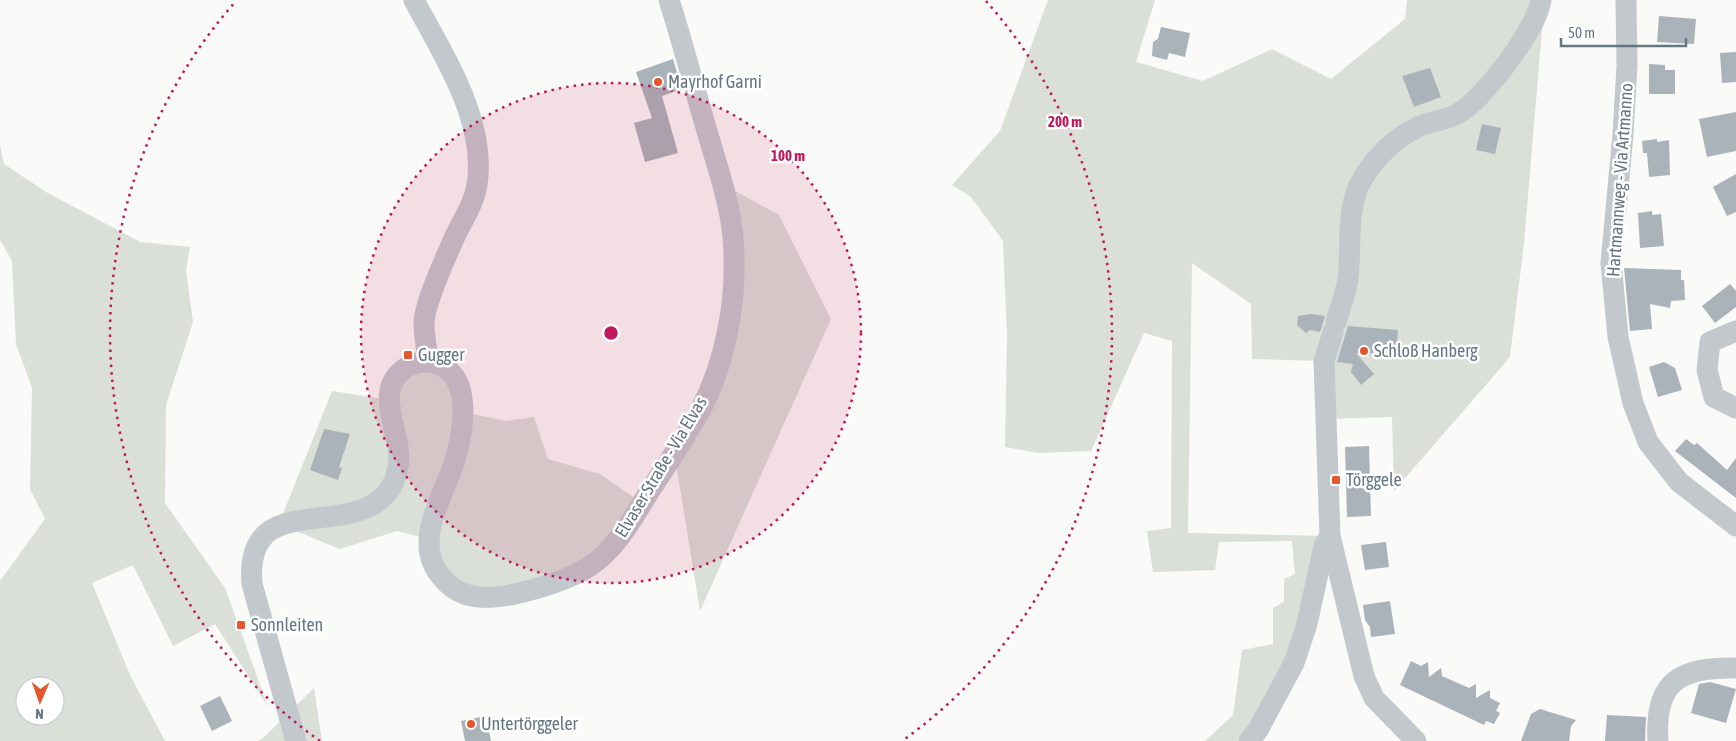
<svg xmlns="http://www.w3.org/2000/svg" width="1736" height="741" font-family="'Asap Condensed',sans-serif">
<style>
.green{fill:#dadfd7;fill-rule:evenodd}
.building{fill:#aab3b9}
.lines{fill:none;stroke-linecap:round;stroke-linejoin:round}
.minor{stroke:#c3c8cc;stroke-width:21}
.ring{fill:none;stroke:#c2185b;stroke-width:2.5;stroke-dasharray:2.5 5}
.poi-dot{fill:#e4572e;stroke:#fff;stroke-width:2}
.labels{text-anchor:middle;stroke-width:5;stroke-linejoin:round;paint-order:stroke}
.poi-label{font-size:18px;fill:#657683;stroke:#fff;text-anchor:start}
.street-label{font-size:18px;fill:#657683;stroke:#fff}
.centre{fill:#c2185b;stroke:#fff;stroke-width:2.5}
.ring-label{font-size:15px;text-anchor:middle;font-weight:bold;fill:#c2185b;stroke:#fff;stroke-width:5;stroke-linejoin:round;paint-order:stroke}
</style>
<rect width="100%" height="100%" fill="#fafaf8"/>
<g class="green">
<path d="M 1048,0 L 1155,0 L 1136,62 L 1203,81 L 1272,49 L 1331,79 L 1405,19 L 1407,0 L 1550,0 L 1550,6 L 1542,30 L 1524,243 L 1510,357 L 1394,491 L 1392,417 L 1325,419 L 1324,361 L 1252,359 L 1251,304 L 1192,263 L 1188,533 L 1330,536 L 1307,624 L 1249,741 L 1205,741 L 1233,715 L 1242,650 L 1273,644 L 1273,608 L 1284,602 L 1284,579 L 1295,574 L 1292,541 L 1219,542 L 1215,570 L 1153,572 L 1147,531 L 1171,528 L 1172,341 L 1144,333 L 1091,451 L 1038,453 L 1005,447 L 1007,336 L 1003,241 L 971,197 L 952,185 L 1000,131 Z"/>
<path d="M 0,145 L 4,164 L 46,192 L 140,242 L 190,247 L 186,270 L 193,322 L 166,405 L 165,503 L 225,588 L 268,707 L 215,624 L 173,646 L 133,565 L 92,583 L 130,675 L 165,741 L 0,741 L 0,581 L 45,519 L 30,489 L 32,388 L 16,344 L 12,261 L 0,240 ZM 25,686 L 55,686 L 55,716 L 25,716 Z"/>
<path d="M 723,188 L 737,192 L 779,215 L 831,319 L 700,611 L 677,470 L 666,467 L 728,325 Z"/>
<path d="M 442,366 L 463,412 L 506,421 L 534,417 L 548,459 L 600,474 L 642,503 L 613,546 L 502,596 L 455,589 L 428,539 L 397,531 L 340,549 L 279,524 L 332,391 L 389,400 L 393,381 Z"/>
<path d="M 314,688 L 322,741 L 258,741 L 263,738 Z"/>
</g>
<g class="building">
<path d="M 1659,16 L 1696,19 L 1694,44 L 1657,42 Z"/>
<path d="M 1161,27 L 1190,33 L 1185,57 L 1169,53 L 1167,60 L 1152,56 L 1153,42 L 1158,39 Z"/>
<path d="M 1736,52 L 1736,82 L 1722,83 L 1720,53 Z"/>
<path d="M 673,59 L 682,89 L 662,96 L 678,153 L 645,162 L 634,123 L 652,118 L 636,72 Z"/>
<path d="M 1649,64 L 1665,65 L 1665,70 L 1675,70 L 1675,94 L 1649,94 Z"/>
<path d="M 1430,68 L 1441,97 L 1414,107 L 1402,76 Z"/>
<path d="M 1736,112 L 1736,151 L 1707,157 L 1699,119 Z"/>
<path d="M 1482,124 L 1501,128 L 1495,154 L 1476,150 Z"/>
<path d="M 1657,139 L 1657,142 L 1669,140 L 1670,175 L 1649,177 L 1647,153 L 1643,153 L 1642,141 Z"/>
<path d="M 1736,174 L 1736,212 L 1727,216 L 1713,187 Z"/>
<path d="M 1652,211 L 1652,215 L 1661,214 L 1664,246 L 1640,248 L 1638,213 Z"/>
<path d="M 1624,268 L 1681,270 L 1681,280 L 1684,280 L 1685,300 L 1671,301 L 1670,308 L 1650,304 L 1652,329 L 1630,331 Z"/>
<path d="M 1730,284 L 1736,291 L 1736,307 L 1715,323 L 1702,306 Z"/>
<path d="M 1311,314 L 1325,316 L 1320,332 L 1310,330 L 1306,333 L 1297,325 L 1298,316 Z"/>
<path d="M 1348,326 L 1398,330 L 1396,354 L 1356,353 L 1374,374 L 1361,385 L 1351,372 L 1353,364 L 1337,362 Z"/>
<path d="M 1664,362 L 1675,368 L 1682,390 L 1658,397 L 1649,367 Z"/>
<path d="M 324,429 L 350,434 L 339,467 L 342,468 L 338,480 L 310,470 Z"/>
<path d="M 1686,439 L 1694,445 L 1697,443 L 1727,470 L 1736,458 L 1736,498 L 1675,451 Z"/>
<path d="M 1369,446 L 1371,516 L 1347,517 L 1345,447 Z"/>
<path d="M 1386,542 L 1389,567 L 1365,570 L 1361,545 Z"/>
<path d="M 1390,601 L 1395,634 L 1371,637 L 1370,627 L 1365,620 L 1363,605 Z"/>
<path d="M 1411,661 L 1421,666 L 1428,662 L 1429,677 L 1441,668 L 1442,676 L 1469,688 L 1476,684 L 1476,698 L 1490,690 L 1490,698 L 1500,703 L 1496,711 L 1500,713 L 1494,724 L 1486,721 L 1484,725 L 1400,685 Z"/>
<path d="M 1710,682 L 1736,689 L 1726,723 L 1691,713 L 1699,684 Z"/>
<path d="M 220,696 L 232,721 L 212,731 L 200,706 Z"/>
<path d="M 1540,709 L 1576,720 L 1571,726 L 1569,741 L 1521,741 L 1531,714 Z"/>
<path d="M 1607,715 L 1646,717 L 1645,741 L 1605,741 Z"/>
<path d="M 486,716 L 491,741 L 465,741 L 461,721 Z"/>
</g>
<g class="lines">
<g class="minor">
<path d="M 414,0 C 443,55 487,120 477,185 C 474,203 464,218 456,234 C 447,255 424,303 424,324 C 424,336 427,349 428,362"/>
<path d="M 1626,0 L 1627,66 L 1623,134 L 1611,263 L 1618,337 L 1633,403 L 1648,442 L 1679,482 L 1736,526"/>
<path d="M 1336,322 C 1340,308 1346,293 1348,279 C 1352,246 1345,207 1363,178 C 1376,157 1395,138 1418,127 C 1430,121 1445,121 1457,114 C 1483,101 1537,28 1541,0"/>
<path d="M 1736,331 L 1710,342 L 1707,370 L 1714,397 L 1736,408"/>
<path d="M 1333,332 L 1324,361 L 1330,536 L 1364,676 L 1374,698 L 1416,741"/>
<path d="M 296,741 L 252,584 C 244,488 345,540 386,494 C 395,484 399,468 399,456 C 398,426 373,388 407,367 C 414,363 424,361 433,363 C 473,371 464,428 456,457 C 449,482 429,516 429,542 C 428,569 451,595 479,597 C 507,600 566,582 590,566 C 616,549 633,518 649,492 C 667,465 684,439 700,411 C 727,360 738,295 733,238 C 730,202 717,166 707,131 C 694,88 683,43 669,0"/>
<path d="M 1249,741 L 1258,730 L 1294,663 L 1307,624 L 1324,546 L 1330,536"/>
<path d="M 1658,741 C 1654,681 1680,667 1736,668"/>
</g>
</g>
<circle cx="611" cy="333" r="250" fill="#c2185b" fill-opacity=".12"/>
<g class="ring">
<circle cx="611" cy="333" r="250"/>
<path d="M320 741A501 501 0 0 1 236 1M986 1A501 501 0 0 1 902 741"/>
</g>
<g class="poi-dot">
<circle cx="658" cy="82" r="5"/>
<circle cx="1364" cy="351" r="5"/>
<rect x="403" y="350" width="10" height="10" rx="2.5"/>
<rect x="1331" y="475" width="10" height="10" rx="2.5"/>
<rect x="236" y="620" width="10" height="10" rx="2.5"/>
<circle cx="471" cy="724" r="5"/>
</g>
<g class="labels">
<g class="poi-label">
<text x="668" y="88">Mayrhof Garni</text>
<text x="1374" y="357">Schloß Hanberg</text>
<text x="418" y="361">Gugger</text>
<text x="1346" y="486">Törggele</text>
<text x="251" y="631">Sonnleiten</text>
<text x="481" y="730">Untertörggeler</text>
</g>
<g class="street-label">
<text transform="translate(1620 180) rotate(-86)" y="6">Hartmannweg - Via Artmanno</text>
<text transform="translate(661 467) rotate(-59)" y="6">Elvaser Straße - Via Elvas</text>
</g>
</g>
<circle cx="611" cy="333" r="8" class="centre"/>
<g class="ring-label">
<text x="1065" y="127">200 m</text>
<text x="788" y="161">100 m</text>
</g>
<g transform="translate(40 701) rotate(182)"><circle r="24" fill="#ffffff" stroke="#c1c8cd"/>
<path d="M0-4L9 19L0 12L-9 19Z" fill="#e4572e"/>
<text y="-8" font-size="14" font-weight="bold" text-anchor="middle" fill="#657683">N</text>
</g>
<path d="M1561 38v8h125v-8" fill="none" stroke="#657683" stroke-width="2.5"/>
<text x="1568" y="38" font-size="15" fill="#657683" stroke="#ffffff" stroke-width="4" paint-order="stroke">50 m</text>
</svg>
